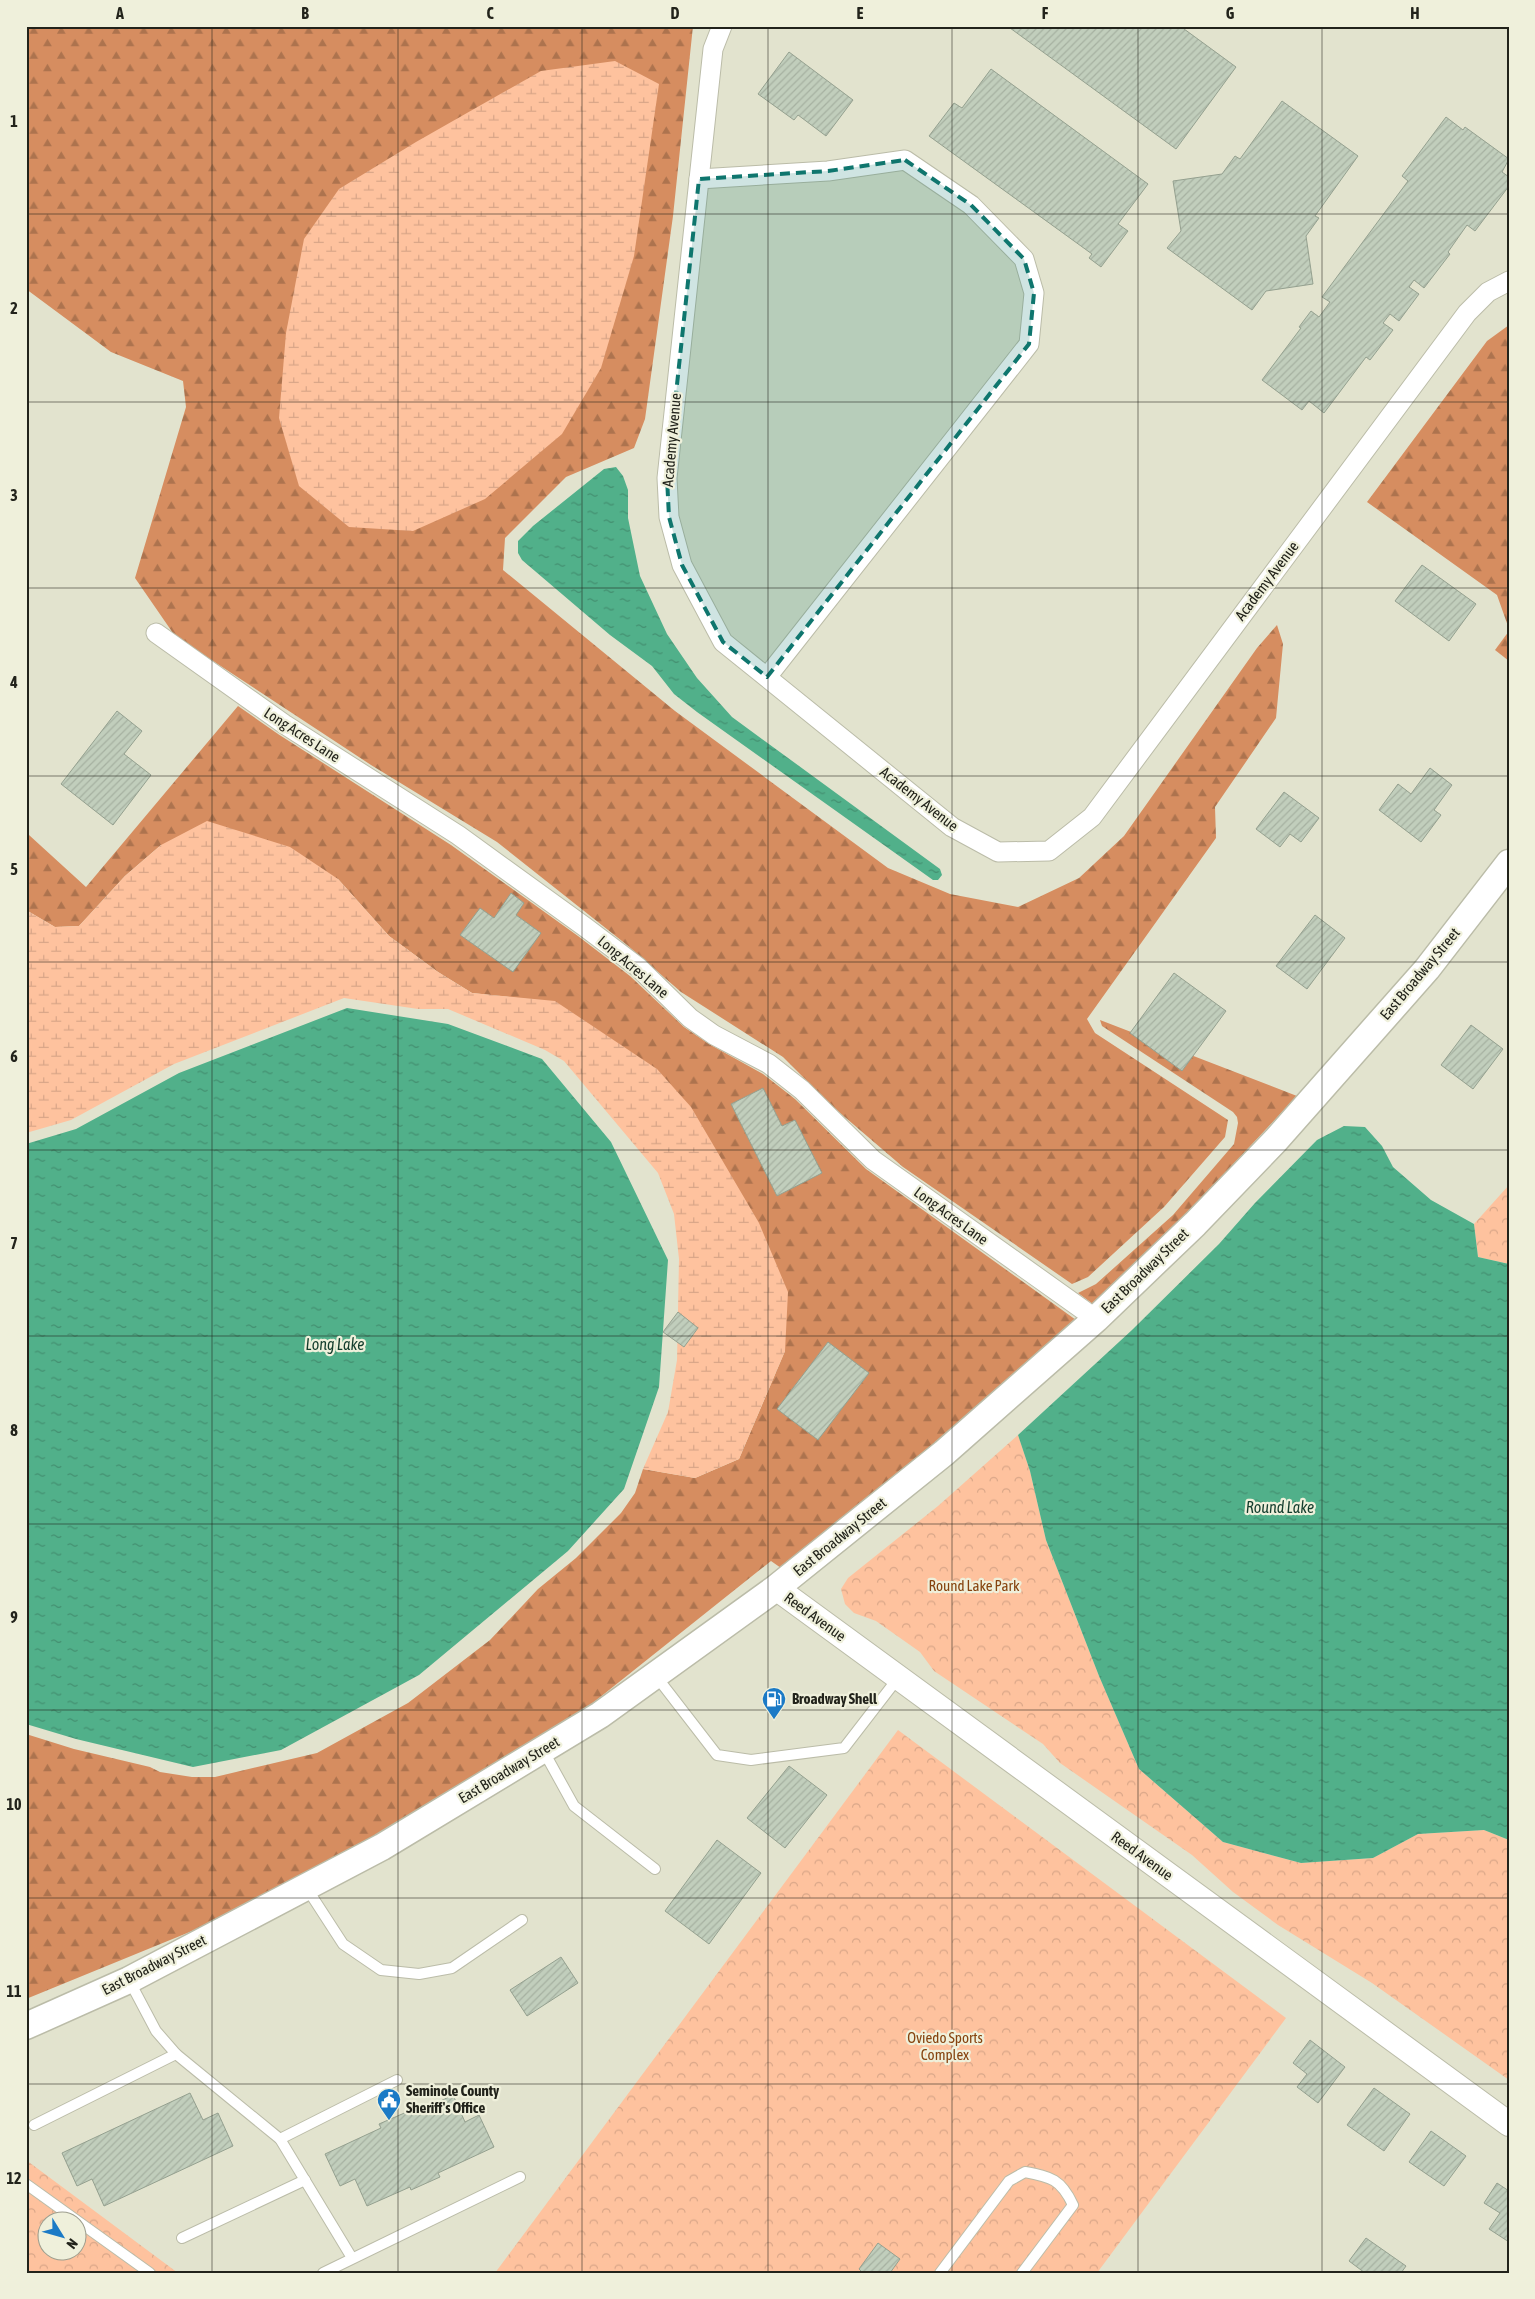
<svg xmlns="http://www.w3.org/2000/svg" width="1535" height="2299" font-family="'Asap Condensed',sans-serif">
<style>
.forest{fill:url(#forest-firs)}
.wetland{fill:url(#wetland-marsh)}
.park{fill:url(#park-crowns);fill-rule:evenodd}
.water{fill:url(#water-ripples)}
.building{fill:url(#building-hatch);stroke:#94a08f}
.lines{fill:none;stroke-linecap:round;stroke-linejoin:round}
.service-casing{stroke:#bbbca8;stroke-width:12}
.minor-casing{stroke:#bbbca8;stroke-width:21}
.tertiary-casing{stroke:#bbbca8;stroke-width:26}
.secondary-casing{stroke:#bbbca8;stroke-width:29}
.service{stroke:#fff;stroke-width:10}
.minor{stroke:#fff;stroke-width:19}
.tertiary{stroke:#fff;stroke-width:24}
.secondary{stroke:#fff;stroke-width:26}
.marked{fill:#0f766e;fill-opacity:0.2;stroke:#0f766e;stroke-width:4;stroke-dasharray:10 6;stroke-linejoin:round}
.grid{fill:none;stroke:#22231b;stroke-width:1;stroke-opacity:0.55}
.labels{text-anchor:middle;stroke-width:4.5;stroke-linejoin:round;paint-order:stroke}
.street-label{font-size:15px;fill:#22231b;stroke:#eff0db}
.park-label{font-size:15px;fill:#86430e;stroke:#eff0db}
.poi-label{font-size:15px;font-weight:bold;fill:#22231b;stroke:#eff0db;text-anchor:start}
.water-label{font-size:16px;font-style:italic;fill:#123c2c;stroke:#eff0db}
.neatline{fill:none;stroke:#22231b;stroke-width:2}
.grid-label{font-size:16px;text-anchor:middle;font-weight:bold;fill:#22231b}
</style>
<defs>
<pattern id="forest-firs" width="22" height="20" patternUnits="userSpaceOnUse" patternTransform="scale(1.25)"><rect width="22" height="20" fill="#d68d60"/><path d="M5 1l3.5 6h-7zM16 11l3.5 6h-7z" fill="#ad734e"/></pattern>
<pattern id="wetland-marsh" width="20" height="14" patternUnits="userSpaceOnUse" patternTransform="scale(1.25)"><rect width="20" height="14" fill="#fec29e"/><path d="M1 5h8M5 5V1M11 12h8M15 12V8" fill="none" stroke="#d9a688"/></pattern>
<pattern id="park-crowns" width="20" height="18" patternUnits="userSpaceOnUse" patternTransform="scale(1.25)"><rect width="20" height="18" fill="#fec29e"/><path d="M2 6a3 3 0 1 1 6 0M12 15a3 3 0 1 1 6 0" fill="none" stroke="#d9a688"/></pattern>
<pattern id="water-ripples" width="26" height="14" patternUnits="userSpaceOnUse" patternTransform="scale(1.25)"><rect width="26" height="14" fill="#51b08a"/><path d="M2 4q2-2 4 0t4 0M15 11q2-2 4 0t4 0" fill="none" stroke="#438f70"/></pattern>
<pattern id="building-hatch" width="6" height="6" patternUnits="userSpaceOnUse" patternTransform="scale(1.25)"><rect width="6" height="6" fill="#c1cebc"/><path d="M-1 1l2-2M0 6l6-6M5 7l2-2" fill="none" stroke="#a6b1a1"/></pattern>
</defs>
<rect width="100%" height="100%" fill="#e2e3ce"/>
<g class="forest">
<path d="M 26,26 L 693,26 L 673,216 L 645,419 L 634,448 L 566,477 L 505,538 L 503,570 L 675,711 L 888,868 L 950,894 L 1018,907 L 1079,878 L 1124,836 L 1257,648 L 1277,625 L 1283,644 L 1276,718 L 1215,807 L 1216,838 L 1087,1019 L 1095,1033 L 1228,1120 L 1225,1137 L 1164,1207 L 1088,1277 L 1072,1284 L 903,1167 L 832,1106 L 783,1057 L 681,992 L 627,945 L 497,842 L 371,765 L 175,636 L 135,578 L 186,407 L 183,381 L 111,352 L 26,289 Z"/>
<path d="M 1509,325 L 1509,629 L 1497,595 L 1367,502 L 1487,341 Z"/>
<path d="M 1509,631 L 1509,661 L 1495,650 Z"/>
<path d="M 238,706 L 278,734 L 451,845 L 578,936 L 630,976 L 684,1027 L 709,1044 L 763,1074 L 795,1099 L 866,1169 L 1076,1320 L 936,1444 L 781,1568 L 771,1561 L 584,1710 L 375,1836 L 197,1929 L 26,1999 L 26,1734 L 74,1749 L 150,1767 L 160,1772 L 192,1777 L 215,1777 L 317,1753 L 408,1703 L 490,1640 L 538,1589 L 576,1558 L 621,1513 L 635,1493 L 643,1469 L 695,1478 L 739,1459 L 785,1351 L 555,1002 L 472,993 L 438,972 L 389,936 L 338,879 L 161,845 L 125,876 L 79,926 L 55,927 L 26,910 L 26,839 L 29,835 L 86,887 Z"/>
<path d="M 1100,1020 L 1297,1096 L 1186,1215 L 1093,1304 L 1078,1293 L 1096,1284 L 1173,1215 L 1234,1144 L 1238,1123 L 1237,1117 L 1233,1112 L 1102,1026 Z"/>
</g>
<g class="wetland">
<path d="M 615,61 L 659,84 L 634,256 L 601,368 L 562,434 L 485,499 L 413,531 L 349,527 L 299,486 L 279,418 L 286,333 L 304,239 L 339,189 L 416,142 L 541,71 Z"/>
<path d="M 207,821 L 290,847 L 338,879 L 389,936 L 438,972 L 472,993 L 555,1001 L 657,1069 L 691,1107 L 759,1223 L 788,1292 L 785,1351 L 739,1459 L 695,1478 L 643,1469 L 668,1412 L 677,1360 L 679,1259 L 674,1214 L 658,1173 L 564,1061 L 545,1050 L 448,1009 L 418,1009 L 344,998 L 174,1064 L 71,1120 L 26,1133 L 26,910 L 55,927 L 79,926 L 125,876 L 161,845 Z"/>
</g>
<g class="park">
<path d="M 1509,1185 L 1509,1264 L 1478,1257 L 1474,1224 Z"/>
<path d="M 1018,1435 L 1030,1471 L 1046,1540 L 1099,1676 L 1139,1769 L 1223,1842 L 1301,1863 L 1373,1858 L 1418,1834 L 1484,1830 L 1509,1840 L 1509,2080 L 1372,1983 L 1278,1925 L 1233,1892 L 1192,1855 L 1060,1763 L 1043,1744 L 934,1671 L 920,1652 L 876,1621 L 854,1613 L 845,1604 L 841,1589 L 848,1578 L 938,1506 Z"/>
<path d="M 898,1730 L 1286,2018 L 1097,2273 L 495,2273 Z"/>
<path d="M 26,2160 L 178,2273 L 26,2273 ZM 48,2222 L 78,2222 L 78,2252 L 48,2252 Z"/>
</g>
<g class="water">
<path d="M 616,467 L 623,476 L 628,490 L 628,518 L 640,576 L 667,634 L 697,678 L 732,717 L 940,869 L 942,875 L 938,880 L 933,880 L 697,712 L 674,694 L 652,666 L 610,635 L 522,560 L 518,553 L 518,541 L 533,526 L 604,469 Z"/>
<path d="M 347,1008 L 448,1024 L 542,1059 L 611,1142 L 668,1260 L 659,1387 L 624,1489 L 568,1551 L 419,1675 L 281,1750 L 193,1767 L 76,1739 L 26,1724 L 26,1144 L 76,1129 L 179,1073 Z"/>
<path d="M 1344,1126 L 1365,1127 L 1382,1146 L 1393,1167 L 1431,1200 L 1474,1224 L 1478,1257 L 1509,1264 L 1509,1840 L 1484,1830 L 1418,1834 L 1373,1858 L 1301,1863 L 1223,1842 L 1139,1769 L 1099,1676 L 1046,1540 L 1030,1471 L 1018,1435 L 1132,1330 L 1219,1244 L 1255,1203 L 1317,1140 Z"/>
</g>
<g class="building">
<path d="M 1011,26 L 1180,26 L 1236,67 L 1176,149 L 1010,28 Z"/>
<path d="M 789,52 L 853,100 L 826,136 L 798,115 L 794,120 L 758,94 Z"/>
<path d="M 991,69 L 1148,184 L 1118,224 L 1128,231 L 1101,267 L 1089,258 L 1092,254 L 929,136 L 954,103 L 962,108 Z"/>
<path d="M 1282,101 L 1358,156 L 1315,216 L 1319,218 L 1306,236 L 1313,284 L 1266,291 L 1252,310 L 1167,248 L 1181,231 L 1173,181 L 1222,174 L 1235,156 L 1240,159 Z"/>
<path d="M 1446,117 L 1463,130 L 1465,127 L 1509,159 L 1502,172 L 1509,177 L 1509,186 L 1475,231 L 1467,225 L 1448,252 L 1450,254 L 1424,288 L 1414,280 L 1409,287 L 1419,294 L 1399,321 L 1390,314 L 1383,323 L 1393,330 L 1370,360 L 1366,357 L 1324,413 L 1309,401 L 1302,410 L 1262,380 L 1301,328 L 1299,327 L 1311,311 L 1319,317 L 1330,302 L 1322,297 L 1408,181 L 1402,176 Z"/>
<path d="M 1422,565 L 1476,604 L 1449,641 L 1395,601 Z"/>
<path d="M 117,711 L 142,731 L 124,754 L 151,775 L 113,825 L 61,784 Z"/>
<path d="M 1430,768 L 1452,785 L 1434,810 L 1441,815 L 1421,842 L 1379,810 L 1398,784 L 1411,794 Z"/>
<path d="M 1284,792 L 1319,818 L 1301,842 L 1290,834 L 1280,847 L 1256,829 Z"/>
<path d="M 511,893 L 524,903 L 516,915 L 541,933 L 513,972 L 460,935 L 480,908 L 494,918 Z"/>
<path d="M 1315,915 L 1345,938 L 1307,989 L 1276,966 Z"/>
<path d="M 1174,973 L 1226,1011 L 1182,1071 L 1130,1033 Z"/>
<path d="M 1471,1025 L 1503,1049 L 1473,1089 L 1441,1065 Z"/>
<path d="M 763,1088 L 782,1126 L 795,1120 L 822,1173 L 777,1196 L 731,1104 Z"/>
<path d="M 678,1312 L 698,1328 L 684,1347 L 663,1332 Z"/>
<path d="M 828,1342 L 869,1373 L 818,1440 L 777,1409 Z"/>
<path d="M 789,1766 L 827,1795 L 785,1848 L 747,1818 Z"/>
<path d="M 717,1840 L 761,1873 L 709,1944 L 665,1911 Z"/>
<path d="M 561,1957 L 578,1983 L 527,2016 L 510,1990 Z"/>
<path d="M 1310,2040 L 1345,2067 L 1318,2103 L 1297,2087 L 1307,2074 L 1293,2063 Z"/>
<path d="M 1374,2088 L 1410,2114 L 1384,2151 L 1347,2125 Z"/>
<path d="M 190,2093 L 203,2120 L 218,2113 L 233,2146 L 104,2206 L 92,2179 L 77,2186 L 62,2153 Z"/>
<path d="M 453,2095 L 465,2122 L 479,2115 L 494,2147 L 438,2173 L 440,2177 L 411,2190 L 410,2187 L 367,2206 L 355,2179 L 340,2186 L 325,2154 L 381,2128 L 379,2124 L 409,2111 L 411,2115 Z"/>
<path d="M 1431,2131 L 1466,2156 L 1444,2186 L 1409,2162 Z"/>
<path d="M 1497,2183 L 1509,2191 L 1509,2242 L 1489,2229 L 1500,2213 L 1484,2203 Z"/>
<path d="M 1366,2238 L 1406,2266 L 1401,2273 L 1365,2273 L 1349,2261 Z"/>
<path d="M 878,2243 L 900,2259 L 890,2273 L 863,2273 L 859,2269 Z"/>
</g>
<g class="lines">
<g class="service-casing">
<g id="service">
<path d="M 656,1676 L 717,1755 L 751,1760 L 844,1748 L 898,1678"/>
<path d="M 543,1750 L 574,1806 L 655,1869"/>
<path d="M 306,1887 L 343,1944 L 381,1970 L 419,1974 L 452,1968 L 522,1920"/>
<path d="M 129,1980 L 156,2031 L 176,2054 L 280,2139 L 352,2258"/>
<path d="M 34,2125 L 176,2054"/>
<path d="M 280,2139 L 397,2080"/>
<path d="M 26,2184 L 150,2273"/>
<path d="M 182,2238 L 305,2180"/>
<path d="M 323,2273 L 520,2177"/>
<path d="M 940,2273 L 1009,2181 L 1025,2172 C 1051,2177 1061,2179 1073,2205 L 1022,2273"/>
</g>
</g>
<g class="minor-casing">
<g id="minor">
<path d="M 722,26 L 713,49 L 667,478 L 669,517 L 682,565 L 723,642 L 952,827 L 998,852 L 1049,851 L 1092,817 L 1467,313 L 1488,292 L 1509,281"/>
<path d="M 699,179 L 828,171 L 905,160 L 971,205 L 1024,259 L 1034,293 L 1029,344 L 767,677"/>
<path d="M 156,633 L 284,724 L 458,835 L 585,927 L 638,967 L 690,1018 L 714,1035 L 769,1064 L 802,1090 L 873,1160 L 1096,1319"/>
</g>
</g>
<g class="tertiary-casing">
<path id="tertiary" d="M 776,1588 L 1509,2124"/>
</g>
<g class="secondary-casing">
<path id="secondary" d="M 26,2026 L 129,1980 L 382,1847 L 600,1715 L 776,1588 L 944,1453 L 1096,1319 L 1195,1224 L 1276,1140 L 1427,969 L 1509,863"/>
</g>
<use href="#service" class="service"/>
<use href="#minor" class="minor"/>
<use href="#tertiary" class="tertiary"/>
<use href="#secondary" class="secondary"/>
</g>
<path class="marked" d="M 905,160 L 971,205 L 1024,259 L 1034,293 L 1029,344 L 767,677 L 723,642 L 682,565 L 669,517 L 667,478 L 699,179 L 828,171 Z"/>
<path class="grid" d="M 212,26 L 212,2273M 398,26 L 398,2273M 582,26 L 582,2273M 768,26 L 768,2273M 952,26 L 952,2273M 1138,26 L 1138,2273M 1322,26 L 1322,2273M 26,214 L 1509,214M 26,402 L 1509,402M 26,588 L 1509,588M 26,776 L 1509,776M 26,962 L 1509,962M 26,1150 L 1509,1150M 26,1336 L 1509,1336M 26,1524 L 1509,1524M 26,1710 L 1509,1710M 26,1898 L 1509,1898M 26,2084 L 1509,2084"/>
<defs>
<g id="fuel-pin" transform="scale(1.25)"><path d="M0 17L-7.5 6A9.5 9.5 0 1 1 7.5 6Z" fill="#1b7ac6" stroke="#eff0db"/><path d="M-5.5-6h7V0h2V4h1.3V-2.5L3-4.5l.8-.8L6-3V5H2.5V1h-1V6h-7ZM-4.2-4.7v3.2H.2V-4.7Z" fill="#fff"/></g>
<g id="civic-pin" transform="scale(1.25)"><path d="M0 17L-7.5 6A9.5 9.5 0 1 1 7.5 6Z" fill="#1b7ac6" stroke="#eff0db"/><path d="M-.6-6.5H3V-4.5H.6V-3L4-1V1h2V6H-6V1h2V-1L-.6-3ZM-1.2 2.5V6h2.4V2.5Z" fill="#fff"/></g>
</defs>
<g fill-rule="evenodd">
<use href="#fuel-pin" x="774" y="1699"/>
<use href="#civic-pin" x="389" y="2100"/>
</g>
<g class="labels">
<g class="street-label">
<text transform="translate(672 440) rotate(-85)" y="5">Academy Avenue</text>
<text transform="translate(1267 581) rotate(-53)" y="5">Academy Avenue</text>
<text transform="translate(302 735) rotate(33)" y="5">Long Acres Lane</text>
<text transform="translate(919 799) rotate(38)" y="5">Academy Avenue</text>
<text transform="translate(633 967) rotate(40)" y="5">Long Acres Lane</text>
<text transform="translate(1420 974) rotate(-50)" y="5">East Broadway Street</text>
<text transform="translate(951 1216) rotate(36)" y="5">Long Acres Lane</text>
<text transform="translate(1145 1271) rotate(-44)" y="5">East Broadway Street</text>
<text transform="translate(840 1537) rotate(-39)" y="5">East Broadway Street</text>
<text transform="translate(815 1617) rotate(36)" y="5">Reed Avenue</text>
<text transform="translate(509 1770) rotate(-31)" y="5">East Broadway Street</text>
<text transform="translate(1142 1856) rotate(36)" y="5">Reed Avenue</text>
<text transform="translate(154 1965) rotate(-27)" y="5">East Broadway Street</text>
</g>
<g class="park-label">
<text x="974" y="1591">Round Lake Park</text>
<text x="945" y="2043">Oviedo Sports<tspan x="945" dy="17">Complex</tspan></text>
</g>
<g class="poi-label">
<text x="792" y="1704">Broadway Shell</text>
<text x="406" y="2096">Seminole County<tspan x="406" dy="17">Sheriff's Office</tspan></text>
</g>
<g class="water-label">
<text x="335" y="1350">Long Lake</text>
<text x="1280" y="1513">Round Lake</text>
</g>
</g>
<rect width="1535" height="2299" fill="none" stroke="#eff0db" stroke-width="55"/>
<g transform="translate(62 2236) rotate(127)"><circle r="24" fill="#eff0db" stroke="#9d9e8e"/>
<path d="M0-4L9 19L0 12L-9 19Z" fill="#1b7ac6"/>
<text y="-8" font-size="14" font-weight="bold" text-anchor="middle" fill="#22231b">N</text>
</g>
<rect x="28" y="28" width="1480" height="2244" class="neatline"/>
<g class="grid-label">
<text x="120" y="19">A</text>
<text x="305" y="19">B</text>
<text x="490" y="19">C</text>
<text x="675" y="19">D</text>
<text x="860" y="19">E</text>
<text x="1045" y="19">F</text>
<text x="1230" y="19">G</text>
<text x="1415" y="19">H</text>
<text x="14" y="127">1</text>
<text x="14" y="314">2</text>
<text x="14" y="501">3</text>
<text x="14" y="688">4</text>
<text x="14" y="875">5</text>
<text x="14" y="1062">6</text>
<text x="14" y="1249">7</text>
<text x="14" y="1436">8</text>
<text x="14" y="1623">9</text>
<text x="14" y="1810">10</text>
<text x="14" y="1997">11</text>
<text x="14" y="2184">12</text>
</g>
</svg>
